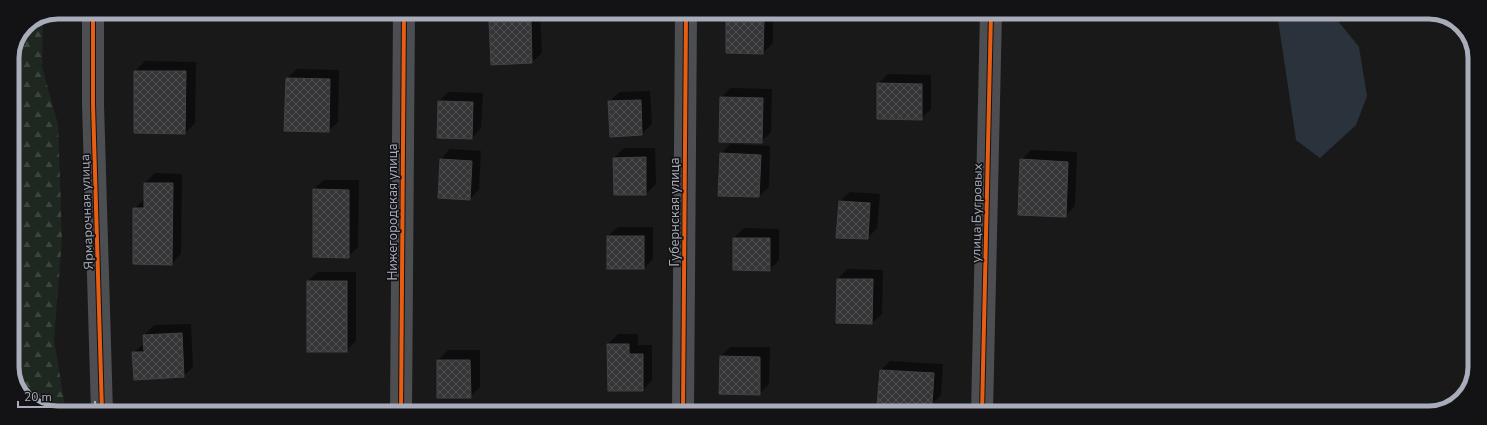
<svg xmlns="http://www.w3.org/2000/svg" width="1487" height="425" font-family="'Nunito Sans',sans-serif">
<style>
.forest{fill:url(#forest-firs)}
.water{fill:#2a333c}
.shadow{fill:#0007}
.building{fill:url(#building-cross-hatch);stroke:#414245}
.lines{fill:none;stroke-linecap:round;stroke-linejoin:round}
.street{stroke:#4d4e52;stroke-width:22}
.cycleway-casing{stroke:#131315;stroke-width:6}
.cycleway{stroke:#e95d12;stroke-width:4}
.labels{text-anchor:middle;stroke-width:3.5;stroke-linejoin:round;paint-order:stroke}
.street-label{font-size:13px;fill:#a9adbb;stroke:#131315}
.rim{fill:none;stroke:#a9adbb;stroke-width:5}
</style>
<defs>
<pattern id="forest-firs" width="22" height="20" patternUnits="userSpaceOnUse"><rect width="22" height="20" fill="#1e2720"/><path d="M5 1l3.5 6h-7zM16 11l3.5 6h-7z" fill="#3c443e"/></pattern>
<pattern id="building-cross-hatch" width="8" height="8" patternUnits="userSpaceOnUse"><rect width="8" height="8" fill="#353537"/><path d="M0 0l8 8M0 8l8-8" fill="none" stroke="#4f5052"/></pattern>
</defs>
<rect width="100%" height="100%" fill="#191919"/>
<path class="forest" d="M 43,18 L 42,67 L 58,124 L 62,239 L 54,340 L 66,412 L 46,411 L 23,397 L 12,371 L 12,57 L 26,25 Z"/>
<path class="water" d="M 1277,13 L 1328,13 L 1334,16 L 1359,47 L 1367,96 L 1356,125 L 1320,158 L 1296,140 Z"/>
<g class="shadow">
<path d="M 500,12 L 540,13 L 542,53 L 532,62 L 490,22 Z"/>
<path d="M 601,13 L 644,13 L 637,19 L 601,19 Z"/>
<path d="M 735,13 L 773,13 L 773,43 L 763,53 L 727,21 Z"/>
<path d="M 145,61 L 196,62 L 195,123 L 185,133 L 135,71 Z"/>
<path d="M 297,69 L 339,70 L 338,122 L 328,131 L 287,78 Z"/>
<path d="M 888,74 L 931,75 L 931,109 L 921,119 L 878,84 Z"/>
<path d="M 730,88 L 772,89 L 771,132 L 761,142 L 721,98 Z"/>
<path d="M 650,91 L 652,124 L 642,134 L 609,102 L 619,92 Z"/>
<path d="M 449,92 L 483,93 L 481,128 L 472,138 L 439,101 Z"/>
<path d="M 730,144 L 770,146 L 769,187 L 759,196 L 721,154 Z"/>
<path d="M 624,148 L 655,148 L 656,184 L 646,194 L 615,194 L 614,158 Z"/>
<path d="M 450,149 L 481,151 L 479,189 L 470,199 L 441,159 Z"/>
<path d="M 1031,150 L 1077,152 L 1075,206 L 1065,216 L 1021,160 Z"/>
<path d="M 155,173 L 182,174 L 181,254 L 171,264 L 134,209 L 144,199 L 145,183 Z"/>
<path d="M 324,180 L 359,180 L 358,247 L 348,257 L 314,189 Z"/>
<path d="M 850,192 L 880,194 L 877,228 L 868,238 L 840,201 Z"/>
<path d="M 618,227 L 653,227 L 653,259 L 644,268 L 608,236 Z"/>
<path d="M 744,228 L 779,229 L 779,260 L 769,270 L 734,238 Z"/>
<path d="M 847,269 L 883,270 L 882,314 L 872,323 L 838,279 Z"/>
<path d="M 318,272 L 356,272 L 356,341 L 346,351 L 308,281 Z"/>
<path d="M 191,324 L 193,367 L 183,376 L 133,353 L 145,343 L 144,335 L 154,325 Z"/>
<path d="M 618,334 L 638,334 L 638,345 L 652,345 L 652,380 L 643,390 L 608,344 Z"/>
<path d="M 730,347 L 770,347 L 769,384 L 759,394 L 721,356 Z"/>
<path d="M 448,350 L 480,350 L 480,387 L 470,397 L 438,360 Z"/>
<path d="M 890,361 L 943,364 L 941,395 L 931,405 L 881,370 Z"/>
<path d="M 160,406 L 195,406 L 195,412 L 154,412 Z"/>
</g>
<g class="building">
<rect x="600" y="13" width="37" height="7"/>
<path d="M 531,20 L 532,63 L 491,65 L 489,21 Z"/>
<path d="M 726,20 L 764,21 L 763,54 L 726,53 Z"/>
<path d="M 134,71 L 186,71 L 185,134 L 134,133 Z"/>
<path d="M 286,78 L 330,79 L 329,132 L 284,131 Z"/>
<path d="M 877,83 L 922,84 L 922,120 L 877,119 Z"/>
<path d="M 720,97 L 763,98 L 762,143 L 719,142 Z"/>
<path d="M 641,100 L 642,135 L 610,137 L 608,101 Z"/>
<path d="M 438,101 L 473,102 L 472,139 L 437,138 Z"/>
<path d="M 720,153 L 761,155 L 759,197 L 718,196 Z"/>
<path d="M 646,157 L 646,195 L 614,195 L 613,158 Z"/>
<path d="M 440,159 L 472,161 L 470,200 L 438,198 Z"/>
<path d="M 1020,159 L 1068,162 L 1066,217 L 1018,215 Z"/>
<path d="M 144,183 L 173,183 L 172,265 L 133,264 L 133,208 L 144,208 Z"/>
<path d="M 313,189 L 349,190 L 349,258 L 313,257 Z"/>
<path d="M 839,201 L 870,203 L 868,239 L 836,238 Z"/>
<rect x="607" y="236" width="37" height="33"/>
<path d="M 733,238 L 770,238 L 770,271 L 733,270 Z"/>
<path d="M 837,279 L 873,279 L 872,324 L 836,323 Z"/>
<rect x="307" y="281" width="40" height="71"/>
<path d="M 182,333 L 184,377 L 134,380 L 132,352 L 144,352 L 143,335 Z"/>
<path d="M 607,344 L 629,344 L 629,354 L 643,354 L 643,391 L 608,391 Z"/>
<path d="M 720,356 L 760,357 L 760,395 L 719,394 Z"/>
<path d="M 437,360 L 470,360 L 471,398 L 437,398 Z"/>
<path d="M 880,370 L 934,373 L 932,406 L 877,405 Z"/>
</g>
<g class="lines">
<g class="street">
<path d="M 93,12 L 93,104 L 102,412"/>
<path d="M 401,412 L 404,12"/>
<path d="M 683,412 L 686,13"/>
<path d="M 982,413 L 991,13"/>
</g>
<g class="cycleway-casing">
<g id="cycleway">
<path d="M 93,12 L 93,104 L 102,412"/>
<path d="M 401,412 L 404,12"/>
<path d="M 683,412 L 686,13"/>
<path d="M 982,413 L 991,13"/>
</g>
</g>
<use href="#cycleway" class="cycleway"/>
</g>
<g class="labels">
<g class="street-label">
<text transform="translate(86 212) rotate(-92)" y="5">Ярмарочная улица</text>
<text transform="translate(392 212) rotate(-90)" y="5">Нижегородская улица</text>
<text transform="translate(674 212) rotate(-90)" y="5">Губернская улица</text>
<text transform="translate(976 213) rotate(-89)" y="5">улица Бугровых</text>
</g>
</g>
<path d="M0 0H1487V425H0ZM58 19H1429A39 39 0 0 1 1468 58V367A39 39 0 0 1 1429 406H58A39 39 0 0 1 19 367V58A39 39 0 0 1 58 19Z" fill="#131315" fill-rule="evenodd"/>
<path class="rim" d="M58 19H1429A39 39 0 0 1 1468 58V367A39 39 0 0 1 1429 406H58A39 39 0 0 1 19 367V58A39 39 0 0 1 58 19Z"/>
<path d="M18 401v6h77v-6" fill="none" stroke="#a9adbb" stroke-width="2"/>
<text x="24" y="401" font-size="12" fill="#a9adbb" stroke="#131315" stroke-width="3" paint-order="stroke">20 m</text>
</svg>
